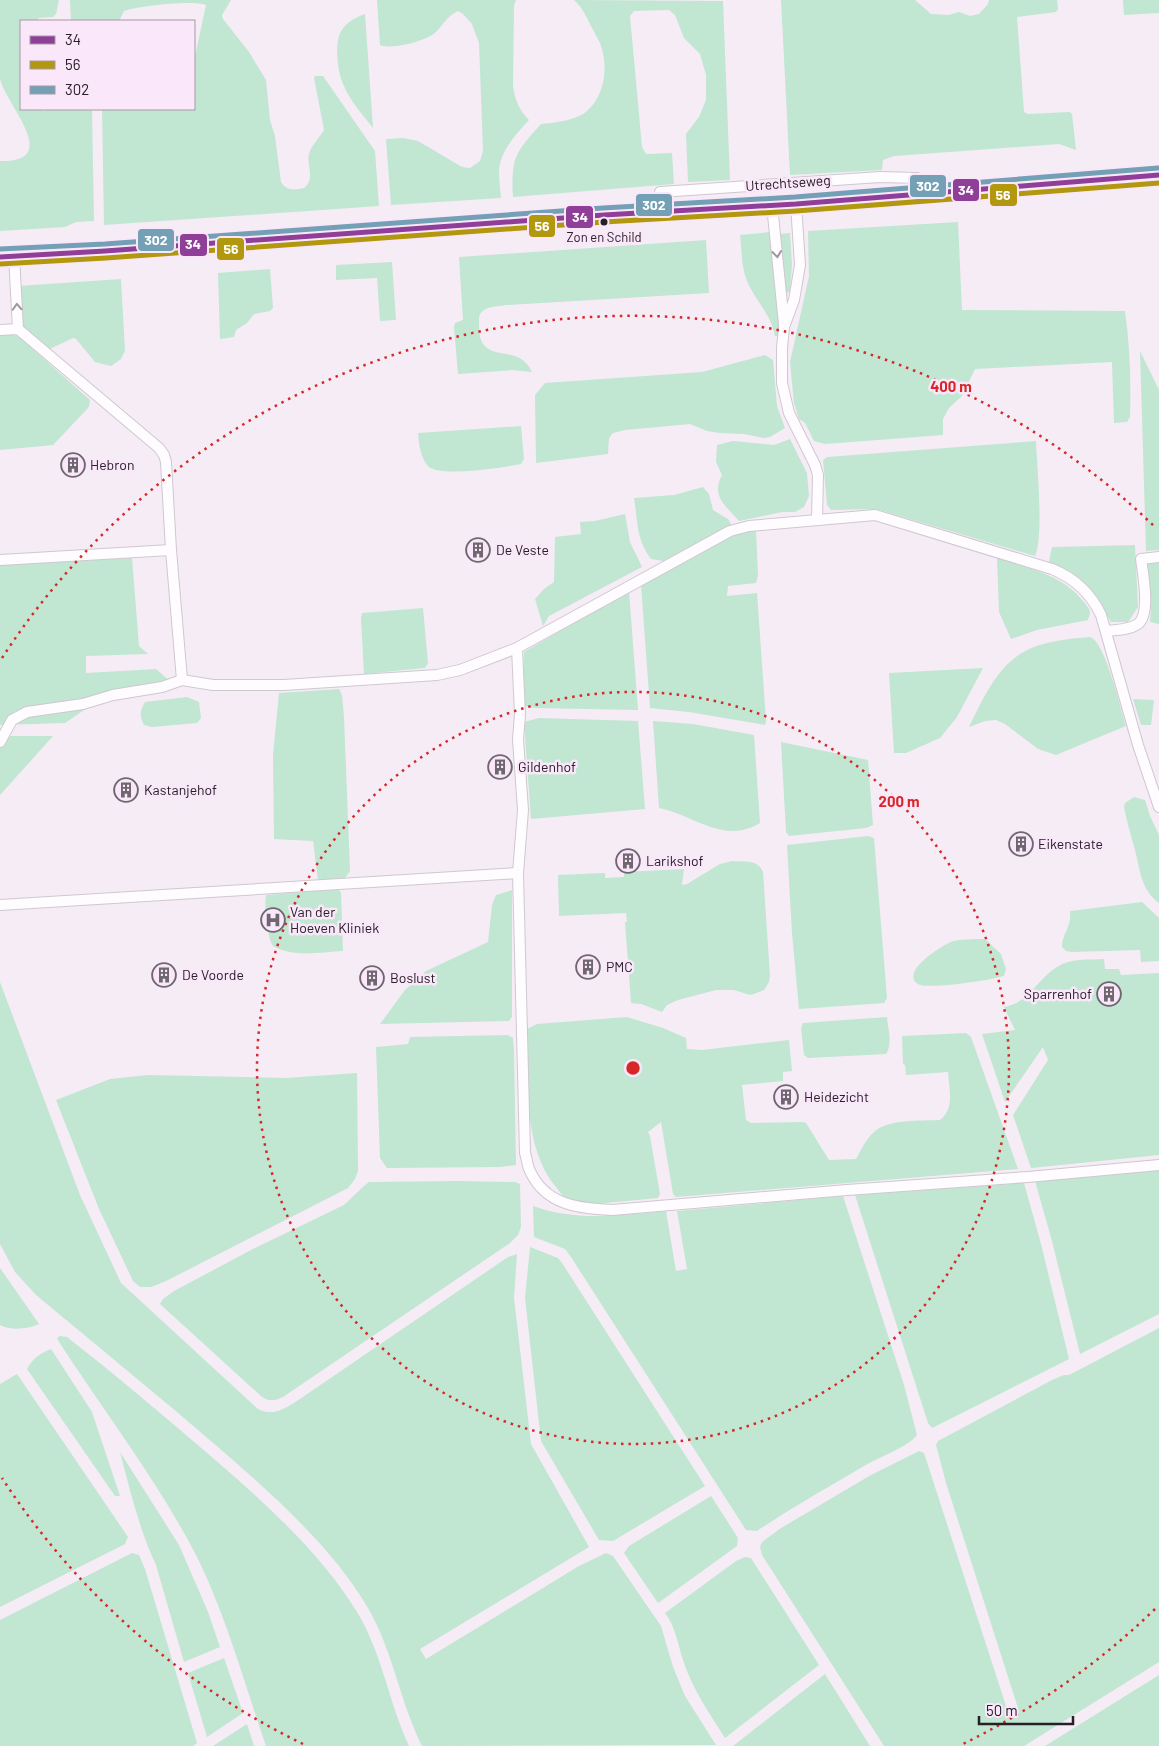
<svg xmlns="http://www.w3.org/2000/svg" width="1159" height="1746" font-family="Barlow,sans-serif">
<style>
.green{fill:#c1e6d2}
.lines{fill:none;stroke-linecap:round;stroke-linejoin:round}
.minor-casing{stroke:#cfc8cf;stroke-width:12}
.primary-casing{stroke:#cfc8cf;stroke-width:19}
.minor{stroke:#fefcfe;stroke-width:10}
.primary{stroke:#fefcfe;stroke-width:16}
.bus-1-casing{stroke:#fae8fa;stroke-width:9}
.bus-2-casing{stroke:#fae8fa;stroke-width:9}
.bus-3-casing{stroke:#fae8fa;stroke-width:9}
.bus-1{stroke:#8f3f98;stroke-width:5}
.bus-2{stroke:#b1980e;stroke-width:5}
.bus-3{stroke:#74a0b6;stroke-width:5}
.oneway{stroke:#9d999d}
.ring{fill:none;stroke:#d62828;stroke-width:2.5;stroke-dasharray:2.5 5}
.bus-dot{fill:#272027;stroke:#fae8fa;stroke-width:2}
.labels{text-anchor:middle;stroke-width:5;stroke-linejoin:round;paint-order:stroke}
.bus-label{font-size:13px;fill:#272027;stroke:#fae8fa}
.street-label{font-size:14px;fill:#272027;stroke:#fae8fa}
.poi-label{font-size:14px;fill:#272027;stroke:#fae8fa;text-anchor:start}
.centre{fill:#d62828;stroke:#fae8fa;stroke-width:2.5}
.ring-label{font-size:15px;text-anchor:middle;font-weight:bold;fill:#d62828;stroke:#fae8fa;stroke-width:5;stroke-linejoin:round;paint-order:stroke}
.line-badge{stroke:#fae8fa;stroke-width:2}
.badge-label{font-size:14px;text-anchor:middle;font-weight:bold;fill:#fff}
</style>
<rect width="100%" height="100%" fill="#f6ecf6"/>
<g class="green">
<path d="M 0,0 L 59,0 L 56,14 L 53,17 L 38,18 L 38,21 L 21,21 L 21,109 L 43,109 L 43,111 L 54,109 L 92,109 L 94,221 L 76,222 L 65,227 L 0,231 L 0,161 C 65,163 4,103 0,78 C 0,70 0,62 0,54 C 0,36 0,18 0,0 Z"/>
<path d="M 70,0 L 231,0 L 222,15 L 223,19 L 249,52 L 266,80 L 270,120 L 275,136 L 281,182 C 286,191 295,190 304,188 C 316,179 306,165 309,154 C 311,146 320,137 324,130 L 314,78 L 315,76 L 323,76 L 375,151 L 379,206 L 104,225 L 102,109 L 194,109 L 194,61 L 206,5 C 191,0 140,6 124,11 L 119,21 L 71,21 Z"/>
<path d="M 377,0 L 516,0 L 514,5 L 513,86 C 515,100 519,110 529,120 C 516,134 501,150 499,170 C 499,179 500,189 501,198 L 391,205 L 386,139 L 403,138 L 418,141 L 462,167 L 470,168 L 480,161 L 483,151 L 479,43 L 472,24 L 463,14 L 458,11 C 445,18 445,23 436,32 C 427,41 391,50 380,45 Z"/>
<path d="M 574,0 L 723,1 L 730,180 L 688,182 L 686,134 L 699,117 L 706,100 L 706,75 L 700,54 L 684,38 L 675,15 L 669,10 L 634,11 L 630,16 L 642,147 L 646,154 L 672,153 L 674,184 L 513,197 C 511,157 515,153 541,124 C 554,123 576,120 586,112 C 605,96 609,66 600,43 C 597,37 594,32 591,26 C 586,16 582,7 574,0 Z"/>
<path d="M 781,0 L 915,0 L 931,14 L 949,15 L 959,12 L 970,16 L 979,14 L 988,4 L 989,0 L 1057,0 L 1058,9 L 1056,12 L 1017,17 L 1024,112 L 1028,114 L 1070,112 L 1072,114 L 1076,150 L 1059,144 L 894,156 L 883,160 L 882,170 L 790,175 Z"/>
<path d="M 1123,0 L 1159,0 L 1159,13 L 1124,15 Z"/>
<path d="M 365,14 L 373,128 C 363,115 350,101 344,86 C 338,74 335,49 339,36 C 343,24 354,18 365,14 Z"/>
<path d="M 958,222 L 962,310 L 1125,311 C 1130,346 1131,381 1130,417 L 1127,422 L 1114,423 L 1112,362 L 975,369 L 962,396 L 949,408 L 943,419 L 943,435 L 825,444 L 814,441 L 805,423 L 799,419 L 794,403 L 790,362 L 809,276 L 808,231 Z"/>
<path d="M 771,232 L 779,318 L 778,336 L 775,336 C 770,312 756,302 747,281 C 741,267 742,250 740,235 Z"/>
<path d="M 790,233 L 792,265 L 790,291 L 787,293 L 785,292 L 780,234 Z"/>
<path d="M 706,240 L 709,293 L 506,305 C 495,307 478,306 479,321 C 479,328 479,338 483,344 C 495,360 520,346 532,372 L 512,370 L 458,374 L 454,327 L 455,323 L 463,320 L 459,257 Z"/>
<path d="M 392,262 L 396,320 L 380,321 L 377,278 L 336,280 L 336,265 Z"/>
<path d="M 270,269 L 273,308 L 270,311 L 254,314 L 247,323 L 236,330 L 234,337 L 220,339 L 218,273 Z"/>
<path d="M 121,279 L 125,351 L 121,359 L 111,366 L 95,362 L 76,339 L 73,338 L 50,349 L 21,324 L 18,286 Z"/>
<path d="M 0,335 L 14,335 L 19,337 L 90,400 L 89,407 L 53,445 L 0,450 Z"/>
<path d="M 1140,351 L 1159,390 L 1159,550 L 1146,551 Z"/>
<path d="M 765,355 L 773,360 L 777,406 L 785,428 L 770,437 L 764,438 L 744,434 L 719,433 L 707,431 L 690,424 L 625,430 L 613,433 L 609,438 L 608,454 L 536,463 L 535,395 L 545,383 L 702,372 Z"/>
<path d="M 521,426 L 524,459 L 521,464 C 505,467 438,478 428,466 C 420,457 419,444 418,433 Z"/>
<path d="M 790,439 L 807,473 L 809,496 L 804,507 L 795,512 L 782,512 L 739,521 C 725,505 711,496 722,475 L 716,462 L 717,445 L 733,441 L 774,445 Z"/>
<path d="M 1036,441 C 1037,466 1044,536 1035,556 L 876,509 L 831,510 L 827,505 L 823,460 L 827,457 Z"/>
<path d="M 703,487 L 709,494 L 713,510 L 728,519 L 732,526 L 663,561 L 651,559 C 636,538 638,523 634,498 L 674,495 Z"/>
<path d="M 625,514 L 630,542 L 642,567 L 549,616 L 543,626 L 535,599 L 545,588 L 554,582 L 555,537 L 581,534 L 580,522 L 595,521 Z"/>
<path d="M 754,529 L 756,531 L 758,576 L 756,583 L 728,586 L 727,596 L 757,593 L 766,721 L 765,725 L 689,712 L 650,708 L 641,585 L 715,542 Z"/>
<path d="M 1135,545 L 1138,607 L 1128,622 L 1111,622 C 1093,592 1081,576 1049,562 L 1052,547 Z"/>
<path d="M 132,558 L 139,646 L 148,654 L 86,656 L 86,673 L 156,669 L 173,684 L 93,704 L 65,723 L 0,725 L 0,565 Z"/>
<path d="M 997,558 C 1030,569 1062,574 1084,602 C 1087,606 1090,609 1090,613 C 1090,615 1088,618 1088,620 L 1037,630 L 1011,639 L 999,612 Z"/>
<path d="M 1159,560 L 1159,624 L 1150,622 L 1151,608 L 1146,563 Z"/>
<path d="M 629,591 L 638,710 L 536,708 L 524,706 L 524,652 Z"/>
<path d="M 423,608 L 428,663 L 425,668 L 364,674 L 361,618 L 362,613 Z"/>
<path d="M 1090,637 C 1105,641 1121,710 1126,726 L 1056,755 L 1038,749 L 1005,724 L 996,720 L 985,721 L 969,727 C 981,703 994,673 1016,657 C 1035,642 1066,639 1090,637 Z"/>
<path d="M 983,668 L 957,717 L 940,738 L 906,753 L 894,753 L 889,673 Z"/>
<path d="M 339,689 L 342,695 L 344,717 L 350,871 L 345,878 L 318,880 L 313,841 L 274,839 L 273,755 L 279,693 Z"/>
<path d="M 187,697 L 199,702 L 201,718 L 197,723 L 152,727 L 144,725 C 139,716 140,710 145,702 Z"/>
<path d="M 1133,699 L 1154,700 L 1151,725 L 1141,725 Z"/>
<path d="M 539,718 L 638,721 L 645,809 L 531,819 L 524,722 Z"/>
<path d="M 653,721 L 693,724 L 754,735 L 760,823 C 724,845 694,815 659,808 Z"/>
<path d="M 0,736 L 53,736 L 0,795 Z"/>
<path d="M 781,742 L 868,760 L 873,825 L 866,828 L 789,836 L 786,832 Z"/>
<path d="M 1134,797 L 1145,800 L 1150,816 L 1159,835 L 1159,903 C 1141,890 1140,870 1135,850 C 1131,836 1127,822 1124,807 L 1125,803 Z"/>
<path d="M 868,836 L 874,838 L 887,998 L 884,1003 L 799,1009 L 792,933 L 787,845 Z"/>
<path d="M 732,861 C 744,862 758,859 763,872 L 770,976 L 769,982 L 764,990 L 754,994 L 750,995 L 734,990 L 716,990 L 678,1000 L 667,1005 L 662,1012 L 641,1004 L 631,1003 L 625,922 L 627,922 L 626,913 L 559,916 L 558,875 L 605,873 L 605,878 L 624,877 L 624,872 L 684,869 L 682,885 L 687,884 L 720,864 Z"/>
<path d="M 338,889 L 341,893 L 343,951 C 321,952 293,958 273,946 C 267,937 264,905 266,895 Z"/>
<path d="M 512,890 L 512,1017 L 509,1021 L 380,1024 L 405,990 L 426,971 L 488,942 L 492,905 L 496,895 Z"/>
<path d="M 1142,902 L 1159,918 L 1159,961 L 1141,962 L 1140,950 L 1072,952 L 1066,951 L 1062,947 C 1062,934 1072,927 1070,911 Z"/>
<path d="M 975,939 L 985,939 L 1001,954 L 1006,969 L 1004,976 C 992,980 927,990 918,984 C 900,972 941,946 951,942 C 958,939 967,940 975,939 Z"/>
<path d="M 1104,959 L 1105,969 L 1119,969 L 1121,975 L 1159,973 L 1159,1155 L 1031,1168 L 1013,1115 L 1048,1060 L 1043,1047 L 1005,1102 L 982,1034 L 1015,1030 L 1004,1007 C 1028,1004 1038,978 1057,967 C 1071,958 1088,960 1104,959 Z"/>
<path d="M 0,982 L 80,1195 L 121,1283 L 258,1409 C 273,1416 282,1410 294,1403 L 508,1257 L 517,1254 L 514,1298 L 531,1444 L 589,1547 L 420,1649 L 426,1659 L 579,1566 L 606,1553 L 613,1556 L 661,1626 L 673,1667 L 685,1696 L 716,1745 L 422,1746 C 400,1702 393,1651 368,1608 C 333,1548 272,1494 219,1448 C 159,1396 97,1346 36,1295 L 15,1272 L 0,1244 Z"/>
<path d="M 627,1017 L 663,1028 L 686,1038 L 687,1049 L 702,1050 L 789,1040 L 792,1071 L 783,1072 L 783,1081 L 742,1085 L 746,1120 L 751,1123 L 802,1122 L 806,1123 L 829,1160 L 856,1159 C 861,1150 866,1139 874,1132 C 887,1119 921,1121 940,1120 C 955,1109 949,1089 948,1072 L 906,1075 L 905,1065 L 903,1064 L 902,1036 L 966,1033 L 971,1037 L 1018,1169 L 676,1197 L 673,1194 L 661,1122 L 648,1132 L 650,1136 L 660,1194 L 658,1198 L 595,1204 C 585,1203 574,1201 565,1197 C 561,1195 558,1189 555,1186 C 523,1147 528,1079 525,1030 L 537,1024 Z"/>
<path d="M 887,1017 C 888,1029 893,1044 886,1054 L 808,1058 L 804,1055 L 801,1028 L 803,1023 Z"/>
<path d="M 508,1035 L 513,1038 L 514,1051 L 516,1165 L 500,1167 L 387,1168 L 380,1158 L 376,1047 L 408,1044 L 410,1037 Z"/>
<path d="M 357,1073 L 358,1171 L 355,1179 L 348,1188 L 166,1281 L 151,1287 L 140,1287 L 133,1281 L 99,1209 L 56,1100 L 110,1079 L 148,1075 L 286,1078 Z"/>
<path d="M 1159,1169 L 1159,1314 L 1080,1354 L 1052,1241 L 1035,1181 L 1122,1174 Z"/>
<path d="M 458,1181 L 515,1182 L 520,1184 L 521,1227 L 518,1235 L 510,1243 L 283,1397 C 274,1401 269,1402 261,1396 L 160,1304 L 163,1299 L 174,1291 L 251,1250 L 344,1205 L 364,1186 L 369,1182 Z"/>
<path d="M 1024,1183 L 1041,1244 L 1069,1359 L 932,1428 L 928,1423 L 855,1195 Z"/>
<path d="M 843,1196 L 904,1385 L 917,1435 C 908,1447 877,1458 864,1466 C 828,1487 791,1508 757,1531 L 746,1530 L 571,1257 L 565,1249 L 534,1237 L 533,1206 C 576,1222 621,1215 666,1211 L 676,1271 L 687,1269 L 677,1211 Z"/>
<path d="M 530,1247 L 558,1258 L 562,1263 L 705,1486 L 613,1541 L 599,1540 L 541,1441 L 525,1298 Z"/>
<path d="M 0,1268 L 39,1324 C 28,1329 11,1331 0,1325 Z"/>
<path d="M 1159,1328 L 1159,1662 L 1024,1746 L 884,1746 L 762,1555 L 760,1547 L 762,1542 L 781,1528 L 871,1475 L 919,1451 L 924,1453 L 1008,1712 L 1018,1708 L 946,1483 L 936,1445 L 938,1441 L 1052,1380 L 1064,1375 L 1069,1375 Z"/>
<path d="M 60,1336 L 67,1337 C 117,1376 165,1417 213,1458 C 266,1504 320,1552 357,1612 C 382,1653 389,1703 409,1746 L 266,1746 C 243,1679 222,1601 188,1540 C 150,1471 102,1408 59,1342 L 57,1338 Z"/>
<path d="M 51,1349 L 92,1412 L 120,1496 L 115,1496 L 27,1369 C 33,1358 39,1354 51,1349 Z"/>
<path d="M 17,1374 L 128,1537 L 125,1544 L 0,1607 L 0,1384 Z"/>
<path d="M 120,1452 L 179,1545 L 208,1612 L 220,1647 L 184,1662 L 156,1565 C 139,1529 130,1490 120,1452 Z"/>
<path d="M 711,1496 L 738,1538 L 737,1546 L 658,1603 L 624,1553 L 629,1546 Z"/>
<path d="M 132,1553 L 139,1555 L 145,1569 L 197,1743 L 193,1746 L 0,1746 L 0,1620 Z"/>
<path d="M 745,1557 L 751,1558 L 819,1665 L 725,1738 C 710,1714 693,1690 684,1663 C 678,1646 676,1627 665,1613 L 736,1561 Z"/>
<path d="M 224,1658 L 243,1713 L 207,1737 L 188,1673 Z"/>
<path d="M 825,1674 L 870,1746 L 733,1746 Z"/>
<path d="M 1159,1675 L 1159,1746 L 1045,1746 Z"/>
<path d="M 247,1724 L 254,1746 L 213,1746 Z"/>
</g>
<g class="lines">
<g class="minor-casing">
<g id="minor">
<path d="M 660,192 L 880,177 L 917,178"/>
<path d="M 796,204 L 800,265 L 794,300 L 784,327 L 782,348 L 782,383 L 789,413 L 815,465 L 818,475 L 817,520"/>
<path d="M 772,205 L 784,324"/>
<path d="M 14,256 L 18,329"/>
<path d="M 0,330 L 18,329 L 159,448 L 164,455 L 166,462 L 171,550 L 182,680 L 213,685 L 284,685 L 437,675 L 460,670 L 517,648 L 730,531 L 749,526 L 875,515 L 1052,569 C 1074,578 1091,594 1101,615 L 1138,745 L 1159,807"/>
<path d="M 0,560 L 171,550"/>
<path d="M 1107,631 C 1117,630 1129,630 1138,624 C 1151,614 1143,574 1141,559 L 1159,557"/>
<path d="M 517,648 L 520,715 L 518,739 L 523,810 L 518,873 L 525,1153 C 527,1158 527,1166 530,1171 C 546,1206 579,1208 612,1210 L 847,1190 L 1028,1177 L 1159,1165"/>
<path d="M 0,742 L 12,720 L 27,712 L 83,704 L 113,695 L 162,687 L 182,680"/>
<path d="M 0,905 L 518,873"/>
</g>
</g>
<g class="primary-casing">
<path id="primary" d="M 0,257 L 105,251 L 604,215 L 796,204 L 881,196 L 1159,175"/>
</g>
<use href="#minor" class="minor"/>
<use href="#primary" class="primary"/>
<g class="bus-1-casing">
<path id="bus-1" d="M 0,257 L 105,251 L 604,215 L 796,204 L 1159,175"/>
</g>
<g class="bus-2-casing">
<path id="bus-2" d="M 0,264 L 106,258 L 604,222 L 796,211 L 1159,183"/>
</g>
<g class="bus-3-casing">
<path id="bus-3" d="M 0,249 L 105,244 L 603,208 L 795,197 L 1158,168"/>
</g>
<use href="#bus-1" class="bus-1"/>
<use href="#bus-2" class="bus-2"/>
<use href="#bus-3" class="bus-3"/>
</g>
<defs><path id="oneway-chevron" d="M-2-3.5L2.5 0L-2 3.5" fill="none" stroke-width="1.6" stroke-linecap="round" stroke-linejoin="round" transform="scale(1.25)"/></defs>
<g class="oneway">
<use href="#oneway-chevron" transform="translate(777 254) rotate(84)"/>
<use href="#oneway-chevron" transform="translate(17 307) rotate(-93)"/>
</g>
<g class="ring">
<circle cx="633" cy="1068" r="376"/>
<path d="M1155 1609A752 752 0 0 1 963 1744M303 1744A752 752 0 0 1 2 1478M2 658A752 752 0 0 1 1155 527"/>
</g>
<defs>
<g id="building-ring" transform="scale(1.25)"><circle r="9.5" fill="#fae8fa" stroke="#6f676f" stroke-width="1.5"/><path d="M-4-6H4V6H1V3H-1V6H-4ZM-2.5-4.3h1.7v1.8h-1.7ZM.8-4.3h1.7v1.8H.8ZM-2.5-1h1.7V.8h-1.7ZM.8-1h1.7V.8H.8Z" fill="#6f676f"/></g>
<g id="hospital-ring" transform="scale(1.25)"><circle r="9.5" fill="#fae8fa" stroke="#6f676f" stroke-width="1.5"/><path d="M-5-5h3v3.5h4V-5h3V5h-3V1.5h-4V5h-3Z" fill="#6f676f"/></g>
</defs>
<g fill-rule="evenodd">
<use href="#building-ring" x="73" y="465"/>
<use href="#building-ring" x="478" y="550"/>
<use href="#building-ring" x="500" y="767"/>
<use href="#building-ring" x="126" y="790"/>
<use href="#building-ring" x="1021" y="844"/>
<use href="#building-ring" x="628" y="861"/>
<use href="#hospital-ring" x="273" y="920"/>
<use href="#building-ring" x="588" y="967"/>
<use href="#building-ring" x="164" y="975"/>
<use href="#building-ring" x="372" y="978"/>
<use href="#building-ring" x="1109" y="994"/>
<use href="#building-ring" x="786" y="1097"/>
</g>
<circle class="bus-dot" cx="604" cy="222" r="4.5"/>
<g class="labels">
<g class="bus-label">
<text x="604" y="242">Zon en Schild</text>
</g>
<g class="street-label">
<text transform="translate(788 183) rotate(-4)" y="5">Utrechtseweg</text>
</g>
<g class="poi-label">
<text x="90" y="470">Hebron</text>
<text x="496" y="555">De Veste</text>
<text x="518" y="772">Gildenhof</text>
<text x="144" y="795">Kastanjehof</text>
<text x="1038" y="849">Eikenstate</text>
<text x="646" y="866">Larikshof</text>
<text x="290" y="917">Van der<tspan x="290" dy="16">Hoeven Kliniek</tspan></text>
<text x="606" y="972">PMC</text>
<text x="182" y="980">De Voorde</text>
<text x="390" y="983">Boslust</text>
<text x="1092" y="999" text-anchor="end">Sparrenhof</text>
<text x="804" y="1102">Heidezicht</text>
</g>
</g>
<circle cx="633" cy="1068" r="8" class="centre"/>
<g class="ring-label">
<text x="951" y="392">400 m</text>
<text x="899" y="807">200 m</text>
</g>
<g class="line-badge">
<rect x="909" y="174" width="38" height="24" rx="5" fill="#74a0b6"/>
<rect x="952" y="178" width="28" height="24" rx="5" fill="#8f3f98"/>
<rect x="989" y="183" width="29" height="24" rx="5" fill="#b1980e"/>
<rect x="635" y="193" width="38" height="24" rx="5" fill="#74a0b6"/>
<rect x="565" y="205" width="29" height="24" rx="5" fill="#8f3f98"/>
<rect x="528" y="214" width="28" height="24" rx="5" fill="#b1980e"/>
<rect x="137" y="228" width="38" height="24" rx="5" fill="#74a0b6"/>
<rect x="179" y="233" width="29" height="24" rx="5" fill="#8f3f98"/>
<rect x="216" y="237" width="29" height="24" rx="5" fill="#b1980e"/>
</g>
<g class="badge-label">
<text x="928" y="191">302</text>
<text x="966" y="195">34</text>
<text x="1003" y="200">56</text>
<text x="654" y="210">302</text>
<text x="580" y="222">34</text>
<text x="542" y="231">56</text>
<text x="156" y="245">302</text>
<text x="193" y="249">34</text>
<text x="231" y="254">56</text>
</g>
<rect x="20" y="20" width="175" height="90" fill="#fae8fa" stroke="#a698a6"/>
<rect x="30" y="36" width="25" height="8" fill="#8f3f98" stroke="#a698a6"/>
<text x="65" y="45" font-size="15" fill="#272027">34</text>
<rect x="30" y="61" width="25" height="8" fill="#b1980e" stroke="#a698a6"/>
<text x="65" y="70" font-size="15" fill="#272027">56</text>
<rect x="30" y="86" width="25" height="8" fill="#74a0b6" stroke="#a698a6"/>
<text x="65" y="95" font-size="15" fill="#272027">302</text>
<path d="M979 1716v8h94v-8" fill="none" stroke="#272027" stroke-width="2.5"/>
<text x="986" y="1716" font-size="15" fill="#272027" stroke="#fae8fa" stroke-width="4" paint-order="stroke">50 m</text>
</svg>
